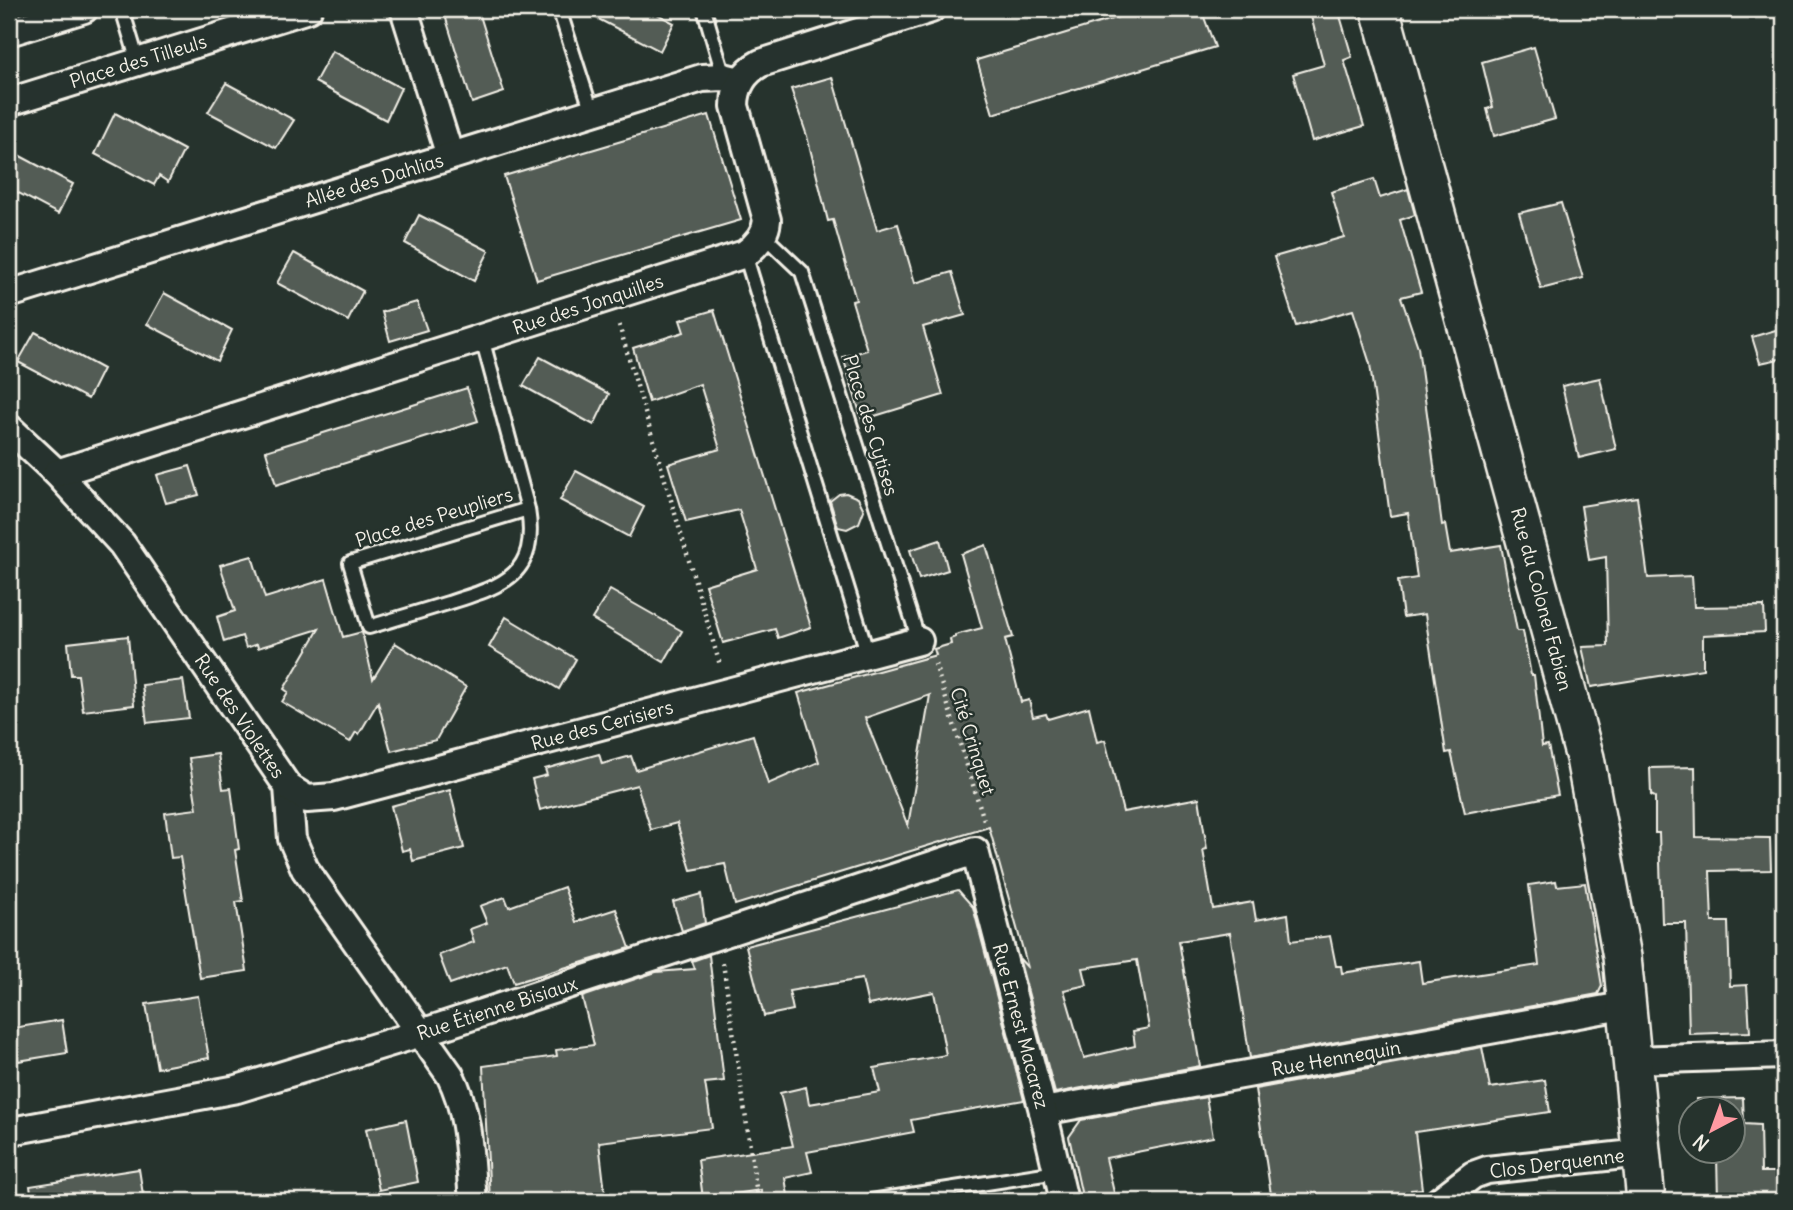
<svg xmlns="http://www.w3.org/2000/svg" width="1793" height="1210" font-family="Delius,sans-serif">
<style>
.building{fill:#525c55;stroke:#f4f1e8;stroke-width:2;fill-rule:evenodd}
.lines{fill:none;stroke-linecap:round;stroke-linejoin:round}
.lane-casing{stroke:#f4f1e8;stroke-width:18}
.street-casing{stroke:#f4f1e8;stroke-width:32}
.secondary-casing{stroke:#f4f1e8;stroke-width:42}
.path{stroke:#f4f1e8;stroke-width:4.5;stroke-dasharray:2 5;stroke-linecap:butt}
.lane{stroke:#26332d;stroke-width:12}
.street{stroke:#26332d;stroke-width:26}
.secondary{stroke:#26332d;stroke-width:37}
.labels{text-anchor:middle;stroke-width:5;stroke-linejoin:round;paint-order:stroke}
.street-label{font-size:19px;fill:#f4f1e8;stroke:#26332d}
</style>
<rect width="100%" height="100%" fill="#26332d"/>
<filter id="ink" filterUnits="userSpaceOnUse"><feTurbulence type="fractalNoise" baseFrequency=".0143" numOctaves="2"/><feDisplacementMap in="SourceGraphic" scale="14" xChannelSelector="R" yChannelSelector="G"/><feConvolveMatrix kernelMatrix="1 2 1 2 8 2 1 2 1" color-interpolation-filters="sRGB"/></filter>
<g filter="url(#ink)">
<g class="building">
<path d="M 443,9 L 478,9 L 504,92 L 472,103 Z"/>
<path d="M 579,9 L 648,9 L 674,23 L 660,51 Z"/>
<path d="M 1145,9 L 1201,9 L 1215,47 L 993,114 L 977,60 Z"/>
<path d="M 1309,9 L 1338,9 L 1352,57 L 1344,60 L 1364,126 L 1312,141 L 1293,74 L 1324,65 Z"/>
<path d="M 1534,47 L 1555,119 L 1494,136 L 1487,109 L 1493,107 L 1482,62 Z"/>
<path d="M 332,51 L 401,88 L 386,120 L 315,82 Z"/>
<path d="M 832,77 L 877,230 L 898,224 L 915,283 L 952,272 L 965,315 L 923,327 L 943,395 L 862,420 L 843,357 L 867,350 L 852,301 L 856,300 L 833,220 L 828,221 L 807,136 L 791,89 Z"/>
<path d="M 226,83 L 294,120 L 276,148 L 208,112 Z"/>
<path d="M 115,113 L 184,150 L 168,182 L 159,176 L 154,185 L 95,154 Z"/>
<path d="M 709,115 L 741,220 L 537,280 L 504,176 Z"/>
<path d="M 9,150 L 73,184 L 58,214 L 9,188 Z"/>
<path d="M 1374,179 L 1380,198 L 1408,189 L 1415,215 L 1400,220 L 1421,292 L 1401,297 L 1418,347 L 1442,525 L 1445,524 L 1450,553 L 1501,545 L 1517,631 L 1523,631 L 1531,675 L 1534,675 L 1542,746 L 1548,745 L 1558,795 L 1465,813 L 1451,752 L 1446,753 L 1425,614 L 1403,617 L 1398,581 L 1417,578 L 1408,513 L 1390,516 L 1370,364 L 1353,310 L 1296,326 L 1274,257 L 1344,237 L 1331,192 Z"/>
<path d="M 1561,203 L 1583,278 L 1541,289 L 1519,213 Z"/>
<path d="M 419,215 L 489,251 L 474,281 L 405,243 Z"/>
<path d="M 294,253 L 363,291 L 348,321 L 277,283 Z"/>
<path d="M 164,293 L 232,330 L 217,361 L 147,324 Z"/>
<path d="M 417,302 L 427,330 L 390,341 L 382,312 Z"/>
<path d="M 714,310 L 811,627 L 778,638 L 775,629 L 723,643 L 705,585 L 757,569 L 747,536 L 739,510 L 686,522 L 668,464 L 720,449 L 700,384 L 649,402 L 633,348 L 684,332 L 680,320 Z"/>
<path d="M 1779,329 L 1784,347 L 1784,358 L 1760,363 L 1752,337 Z"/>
<path d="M 35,332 L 103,369 L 88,399 L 18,362 Z"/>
<path d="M 540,357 L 609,394 L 594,425 L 523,386 Z"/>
<path d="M 1600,378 L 1616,449 L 1579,458 L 1562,386 Z"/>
<path d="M 467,388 L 478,421 L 276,485 L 266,451 Z"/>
<path d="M 190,466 L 199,495 L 166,503 L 157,475 Z"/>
<path d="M 576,471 L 644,507 L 629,537 L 560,500 Z"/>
<path d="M 846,493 L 858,498 L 864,510 L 859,523 L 847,529 L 838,527 L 830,501 L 839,494 Z"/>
<path d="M 1637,497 L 1648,578 L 1692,576 L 1694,607 L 1764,606 L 1765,632 L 1703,635 L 1703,669 L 1591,687 L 1582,647 L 1608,646 L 1606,557 L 1589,560 L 1581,506 Z"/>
<path d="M 940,540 L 948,570 L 919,579 L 910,550 Z"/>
<path d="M 986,545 L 1013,637 L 1005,639 L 1021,702 L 1029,700 L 1033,717 L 1046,714 L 1048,719 L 1089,707 L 1097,742 L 1105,740 L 1123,812 L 1199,798 L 1207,849 L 1203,850 L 1213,909 L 1253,902 L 1256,920 L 1288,914 L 1291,941 L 1330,936 L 1336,966 L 1341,966 L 1342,973 L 1419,961 L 1422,983 L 1539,965 L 1529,885 L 1556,881 L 1557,886 L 1585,883 L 1602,986 L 1598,994 L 1250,1058 L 1230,933 L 1179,941 L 1200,1066 L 1055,1093 L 1019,958 L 1028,968 L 989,827 L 735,905 L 725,864 L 691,870 L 677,823 L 651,830 L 637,785 L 540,810 L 532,779 L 547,775 L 545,769 L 599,754 L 602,764 L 631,756 L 636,770 L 753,735 L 768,784 L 819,762 L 798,693 L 936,655 L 934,649 L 951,644 L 950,639 L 955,637 L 955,635 L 982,628 L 961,554 ZM 930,695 L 908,826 L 865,718 ZM 1137,960 L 1149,1028 L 1133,1031 L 1135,1046 L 1084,1058 L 1064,990 L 1087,985 L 1083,968 Z"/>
<path d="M 252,556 L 265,598 L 326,579 L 343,637 L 362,632 L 373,679 L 395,643 L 466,687 L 436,740 L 391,751 L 378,702 L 359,734 L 356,732 L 350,742 L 282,702 L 288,692 L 284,689 L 319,629 L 258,648 L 257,644 L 246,648 L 242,636 L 224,642 L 217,617 L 235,611 L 220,565 Z"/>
<path d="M 610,590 L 682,631 L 664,662 L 592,619 Z"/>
<path d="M 506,617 L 576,659 L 559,689 L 489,647 Z"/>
<path d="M 128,636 L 134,705 L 83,711 L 78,675 L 71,675 L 68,643 Z"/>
<path d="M 183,680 L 189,718 L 147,723 L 142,685 Z"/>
<path d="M 218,754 L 223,789 L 231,788 L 239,849 L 235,850 L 243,901 L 236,902 L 247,971 L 200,978 L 180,857 L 171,858 L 165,813 L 197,809 L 189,758 Z"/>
<path d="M 1695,767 L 1696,837 L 1770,838 L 1771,870 L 1710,871 L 1712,922 L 1728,922 L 1730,986 L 1747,985 L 1750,1032 L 1689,1034 L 1686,923 L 1662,923 L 1659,833 L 1655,833 L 1655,797 L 1651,795 L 1650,768 Z"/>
<path d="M 450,790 L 464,848 L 413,861 L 410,849 L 402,851 L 391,806 Z"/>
<path d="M 564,887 L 576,922 L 616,909 L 630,948 L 514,983 L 507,964 L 450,984 L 439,955 L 474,942 L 470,929 L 487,923 L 480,906 L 505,897 L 509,907 Z"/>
<path d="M 958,890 L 973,907 L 1024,1100 L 911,1120 L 914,1132 L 807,1152 L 812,1172 L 785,1178 L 789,1201 L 762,1201 L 761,1190 L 703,1199 L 698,1160 L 793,1146 L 780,1093 L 806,1087 L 809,1104 L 880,1092 L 874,1068 L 946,1055 L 934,992 L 868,1005 L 862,979 L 789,991 L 793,1010 L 764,1016 L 746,946 Z"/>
<path d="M 701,894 L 705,923 L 682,931 L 673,902 Z"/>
<path d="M 709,955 L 724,1081 L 705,1083 L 712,1128 L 599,1142 L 606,1201 L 490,1201 L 483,1066 L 557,1056 L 556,1050 L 594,1045 L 582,997 L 656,972 L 695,969 L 692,961 Z"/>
<path d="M 198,996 L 209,1058 L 157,1068 L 146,1004 Z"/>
<path d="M 62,1020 L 67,1053 L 18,1061 L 13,1028 Z"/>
<path d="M 1482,1047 L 1490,1088 L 1545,1080 L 1550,1112 L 1415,1132 L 1422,1189 L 1411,1190 L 1412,1197 L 1383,1201 L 1272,1201 L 1255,1089 Z"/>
<path d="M 1206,1097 L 1213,1137 L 1106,1158 L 1116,1201 L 1083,1201 L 1069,1137 L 1081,1120 Z"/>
<path d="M 1743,1098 L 1744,1124 L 1760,1125 L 1761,1172 L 1783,1172 L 1784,1201 L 1718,1201 L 1717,1156 L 1701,1157 L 1700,1151 L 1733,1151 L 1733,1109 L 1698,1109 L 1697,1099 Z"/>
<path d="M 406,1120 L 418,1182 L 379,1190 L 366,1129 Z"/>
<path d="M 139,1169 L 144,1201 L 32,1201 L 30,1186 Z"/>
</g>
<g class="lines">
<g class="lane-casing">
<g id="lane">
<path d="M 122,9 L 138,62"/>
<path d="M 559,9 L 592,112"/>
<path d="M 704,9 L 724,77"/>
<path d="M 763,235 L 802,272 L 919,641"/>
<path d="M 745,254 L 868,655"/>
<path d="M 482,338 L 528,509 C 539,576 502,586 448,603 C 421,611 395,619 369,627 L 350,563 L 528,509"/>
<path d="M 871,1201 L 1057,1172"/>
</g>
</g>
<g class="street-casing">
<g id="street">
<path d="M 404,9 L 450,156"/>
<path d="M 9,32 L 84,9"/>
<path d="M 9,102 L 308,9"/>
<path d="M 9,294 L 702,78 L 724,77 L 740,81"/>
<path d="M 9,428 L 57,473 L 122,544 L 288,787 L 292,839 L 305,869 L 450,1075 C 470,1114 469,1158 473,1201"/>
<path d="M 57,473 L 745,254 C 757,245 766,235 767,220 L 735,106 C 735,86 744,72 761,63 L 931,9"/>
<path d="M 288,787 L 307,799 L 334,797 L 919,641"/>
<path d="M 1633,1060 L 1784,1055"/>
<path d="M 1043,1111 L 1628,1005"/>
<path d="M 11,1131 L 237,1089 L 421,1033 L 975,851 L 1043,1111 L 1064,1201"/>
<path d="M 1439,1201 L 1473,1175 L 1487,1170 L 1642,1153"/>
</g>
</g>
<g class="secondary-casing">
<path id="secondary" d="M 1380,9 L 1585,758 L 1622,957 L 1646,1201"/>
</g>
<g class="path">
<path d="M 619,325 L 720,665"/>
<path d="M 935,664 L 985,823"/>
<path d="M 723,963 L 758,1201"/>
</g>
<use href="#lane" class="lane"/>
<use href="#street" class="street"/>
<use href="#secondary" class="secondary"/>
</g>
</g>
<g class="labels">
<g class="street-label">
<text transform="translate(138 61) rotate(-17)" y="7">Place des Tilleuls</text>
<text transform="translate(374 180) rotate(-17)" y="7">Allée des Dahlias</text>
<text transform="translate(588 304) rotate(-18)" y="7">Rue des Jonquilles</text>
<text transform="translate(871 425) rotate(73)" y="7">Place des Cytises</text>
<text transform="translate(434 517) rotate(-17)" y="7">Place des Peupliers</text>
<text transform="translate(1542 599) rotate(75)" y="7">Rue du Colonel Fabien</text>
<text transform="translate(240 716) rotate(56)" y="7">Rue des Violettes</text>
<text transform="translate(602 725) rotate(-15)" y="7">Rue des Cerisiers</text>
<text transform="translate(973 741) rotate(73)" y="7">Cité Crinquet</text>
<text transform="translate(497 1008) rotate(-18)" y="7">Rue Étienne Bisiaux</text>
<text transform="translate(1021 1026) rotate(75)" y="7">Rue Ernest Macarez</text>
<text transform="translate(1336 1058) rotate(-10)" y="7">Rue Hennequin</text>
<text transform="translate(1557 1163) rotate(-7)" y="7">Clos Derquenne</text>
</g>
</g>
<rect width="1793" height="1210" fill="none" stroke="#26332d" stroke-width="35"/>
<rect x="18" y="18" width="1758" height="1175" fill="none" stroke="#f4f1e8" stroke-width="2.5" filter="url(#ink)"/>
<g transform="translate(1712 1130) rotate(221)"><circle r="33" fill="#26332d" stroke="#787f78" stroke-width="2"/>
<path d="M0-5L12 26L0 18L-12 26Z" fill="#ff9aa2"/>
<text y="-10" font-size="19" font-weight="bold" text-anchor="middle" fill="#f4f1e8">N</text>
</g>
</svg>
